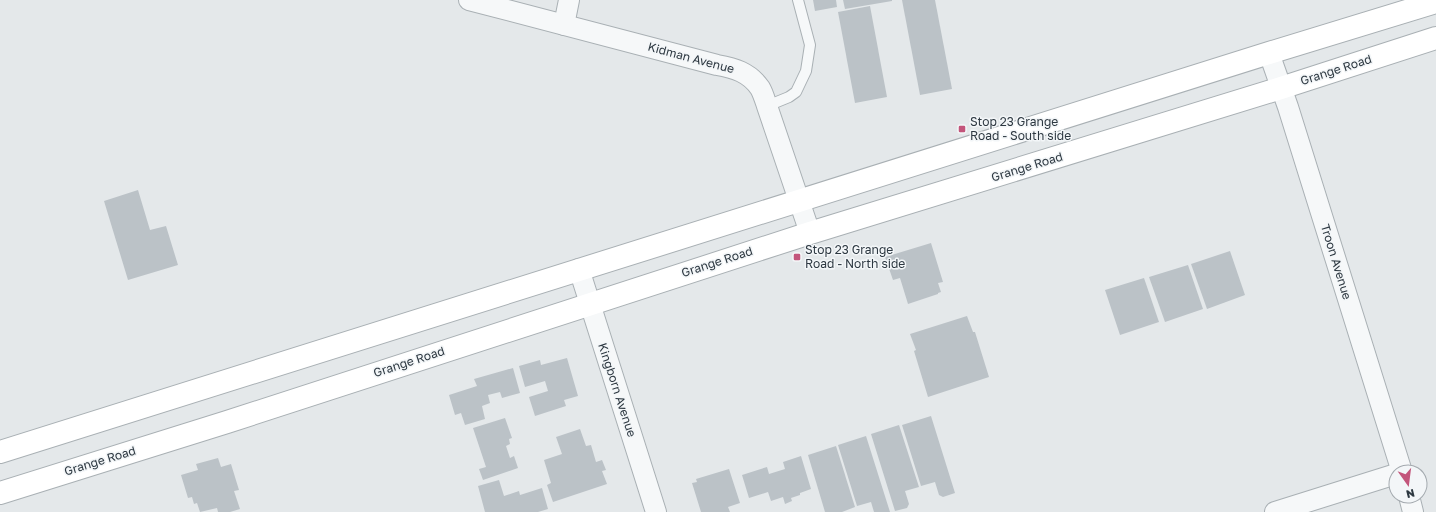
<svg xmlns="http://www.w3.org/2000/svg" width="1436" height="512" font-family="'Golos Text',sans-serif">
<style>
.building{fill:#bbc2c7}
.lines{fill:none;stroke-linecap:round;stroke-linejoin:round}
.service-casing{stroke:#a9b0b4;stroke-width:12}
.minor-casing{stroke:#a9b0b4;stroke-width:22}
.secondary-casing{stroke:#a9b0b4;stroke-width:24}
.service{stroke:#f6f8f9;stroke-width:10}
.minor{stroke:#f6f8f9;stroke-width:20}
.secondary{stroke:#fff;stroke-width:22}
.poi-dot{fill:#c3557b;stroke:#f3f6f8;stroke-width:1.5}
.labels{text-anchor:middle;stroke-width:3;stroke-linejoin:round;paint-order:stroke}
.street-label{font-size:12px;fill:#2d3841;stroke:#f3f6f8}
.poi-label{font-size:12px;fill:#2d3841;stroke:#f3f6f8;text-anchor:start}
</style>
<rect width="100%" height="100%" fill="#e4e8ea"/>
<g class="building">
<path d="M 813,0 L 836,0 L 837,7 L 815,11 Z"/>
<path d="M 843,0 L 892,0 L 892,1 L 845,9 Z"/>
<path d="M 902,0 L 935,0 L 952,89 L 920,95 Z"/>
<path d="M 870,6 L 887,97 L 855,103 L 838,12 Z"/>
<path d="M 138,190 L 150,230 L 166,226 L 178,265 L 128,280 L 104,201 Z"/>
<path d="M 931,243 L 943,282 L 938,283 L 941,292 L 938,293 L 938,294 L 908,304 L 900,278 L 893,280 L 885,257 Z"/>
<path d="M 1230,251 L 1245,295 L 1207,309 L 1191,264 Z"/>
<path d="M 1188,265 L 1203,309 L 1165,322 L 1149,277 Z"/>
<path d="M 1144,278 L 1159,322 L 1120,335 L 1105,290 Z"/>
<path d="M 967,316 L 973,332 L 975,332 L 989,377 L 928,397 L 914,351 L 916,350 L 910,334 Z"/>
<path d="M 567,358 L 578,396 L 564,400 L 566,406 L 535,416 L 529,397 L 548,391 L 545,381 L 525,387 L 519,366 L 540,360 L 541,365 Z"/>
<path d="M 513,368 L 520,393 L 502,398 L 500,392 L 488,395 L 490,403 L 482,406 L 485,419 L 465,425 L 461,413 L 455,415 L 449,395 L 477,386 L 474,379 Z"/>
<path d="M 931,416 L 955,493 L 943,497 L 939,495 L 935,482 L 921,486 L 902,425 Z"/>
<path d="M 505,418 L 512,438 L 509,439 L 510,444 L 506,446 L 510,458 L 514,456 L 518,468 L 483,480 L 479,469 L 486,467 L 473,428 Z"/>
<path d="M 899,425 L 919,487 L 905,491 L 909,504 L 907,508 L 895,511 L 871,434 Z"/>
<path d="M 580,429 L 586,446 L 591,445 L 596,462 L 602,460 L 606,470 L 602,471 L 607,484 L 553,502 L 547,485 L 551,483 L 544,460 L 562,454 L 556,437 Z"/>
<path d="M 866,436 L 890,512 L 874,512 L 871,502 L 857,506 L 838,445 Z"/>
<path d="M 836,446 L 855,507 L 842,512 L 825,512 L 808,455 Z"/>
<path d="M 801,456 L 811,489 L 800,493 L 800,495 L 791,498 L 792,501 L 785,504 L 783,497 L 771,501 L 768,492 L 749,498 L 742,475 L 767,467 L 769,474 L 785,469 L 783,462 Z"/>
<path d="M 218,458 L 221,467 L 231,464 L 239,490 L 234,491 L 240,509 L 230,512 L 218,512 L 217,508 L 200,512 L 197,503 L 194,504 L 192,497 L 188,498 L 181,475 L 198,470 L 196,464 Z"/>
<path d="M 729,469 L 740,503 L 728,507 L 730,512 L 701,512 L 692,483 L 697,482 L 696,479 Z"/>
<path d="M 499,480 L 504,496 L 519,491 L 520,495 L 542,488 L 548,509 L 538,512 L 485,512 L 478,486 Z"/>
</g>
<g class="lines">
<g class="service-casing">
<path id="service" d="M 767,106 L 789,97 L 796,92 L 806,71 L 810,45 L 798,0"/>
</g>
<g class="minor-casing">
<g id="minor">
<path d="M 469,0 L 717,65 C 734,68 749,72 760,88 C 763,93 765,100 767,106 L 810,233"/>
<path d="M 564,25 L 569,0"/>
<path d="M 1269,53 L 1288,107 L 1402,472"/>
<path d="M 579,269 L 656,512"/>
<path d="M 1409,496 L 1413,512"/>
<path d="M 1275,512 L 1396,474"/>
</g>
</g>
<g class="secondary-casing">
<g id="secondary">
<path d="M 0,452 L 1269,53 L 1436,2"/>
<path d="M 0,493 L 227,422 L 810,233 L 1281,88 L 1436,38"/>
</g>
</g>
<use href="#service" class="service"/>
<use href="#minor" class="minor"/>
<use href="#secondary" class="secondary"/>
</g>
<g class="poi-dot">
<rect x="958" y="125" width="8" height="8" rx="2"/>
<rect x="793" y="253" width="8" height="8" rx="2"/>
</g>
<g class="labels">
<g class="street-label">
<text transform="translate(691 58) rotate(15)" y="4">Kidman Avenue</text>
<text transform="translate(1336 70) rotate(-18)" y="4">Grange Road</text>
<text transform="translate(1027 167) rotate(-17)" y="4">Grange Road</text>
<text transform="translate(717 262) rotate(-18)" y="4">Grange Road</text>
<text transform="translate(1336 262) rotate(73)" y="4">Troon Avenue</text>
<text transform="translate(409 362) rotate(-18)" y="4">Grange Road</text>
<text transform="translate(617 390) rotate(72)" y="4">Kingborn Avenue</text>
<text transform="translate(100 461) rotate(-17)" y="4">Grange Road</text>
</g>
<g class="poi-label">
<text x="970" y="126">Stop 23 Grange<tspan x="970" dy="14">Road - South side</tspan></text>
<text x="805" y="254">Stop 23 Grange<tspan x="805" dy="14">Road - North side</tspan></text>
</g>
</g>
<g transform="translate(1408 484) rotate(166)"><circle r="19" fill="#f3f6f8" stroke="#a4aaaf"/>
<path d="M0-3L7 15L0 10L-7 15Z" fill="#c3557b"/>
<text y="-6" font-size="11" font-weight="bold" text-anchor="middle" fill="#2d3841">N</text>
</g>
</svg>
